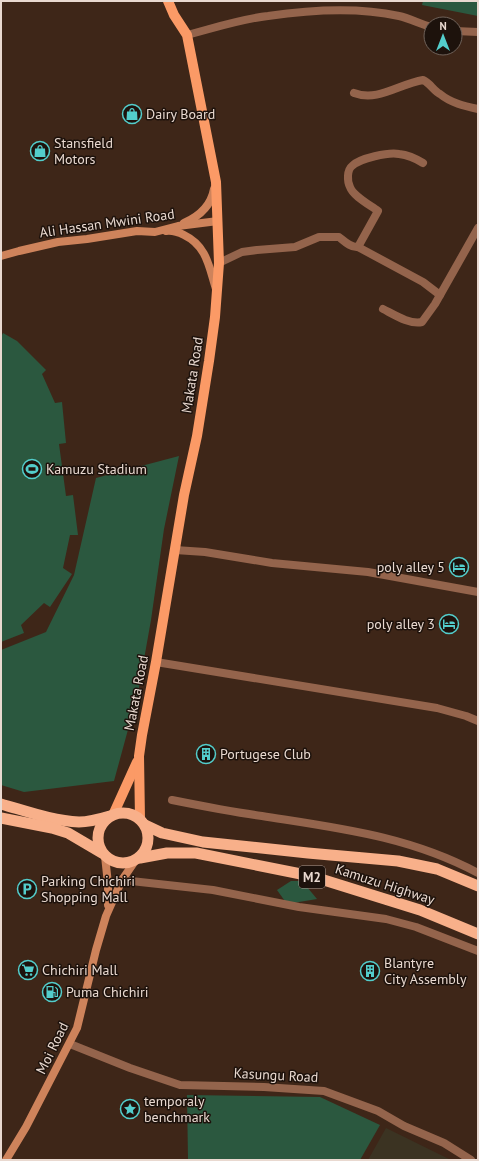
<svg xmlns="http://www.w3.org/2000/svg" width="479" height="1161" font-family="'PT Sans',sans-serif">
<style>
.education{fill:#3b3322}
.green{fill:#2b583f}
.lines{fill:none;stroke-linecap:round;stroke-linejoin:round}
.minor{stroke:#94644c;stroke-width:8}
.secondary{stroke:#ce835b;stroke-width:8}
.primary{stroke:#fb9a66;stroke-width:10}
.trunk{stroke:#f8b08a;stroke-width:11}
.labels{text-anchor:middle;stroke-width:3;stroke-linejoin:round;paint-order:stroke}
.shield{fill:#1d120c;stroke:#ac9d95;stroke-width:1}
.shield-label{font-size:13px;font-weight:bold;fill:#e9d9d0}
.poi-label{font-size:14px;fill:#e9d9d0;stroke:#1d120c;text-anchor:start}
.street-label{font-size:14px;fill:#e9d9d0;stroke:#1d120c}
</style>
<rect width="100%" height="100%" fill="#3e2618"/>
<path class="education" d="M 386,1128 L 451,1160 L 368,1160 Z"/>
<g class="green">
<path d="M 423,1 L 478,1 L 478,16 L 422,5 Z"/>
<path d="M 3,333 L 17,341 L 46,370 L 42,374 L 55,403 L 62,402 L 66,443 L 59,444 L 66,496 L 73,495 L 78,535 L 70,535 L 63,568 L 72,574 L 50,607 L 44,603 L 21,625 L 24,633 L 1,642 L 1,337 Z"/>
<path d="M 179,456 L 164,529 L 151,620 L 138,693 L 114,781 L 24,792 L 1,785 L 1,650 L 46,632 L 74,575 L 96,478 Z"/>
<path d="M 291,881 L 302,881 L 317,899 L 287,904 L 277,890 Z"/>
<path d="M 187,1095 L 320,1097 L 380,1125 L 360,1160 L 188,1160 Z"/>
</g>
<g class="lines">
<g class="minor">
<path d="M 455,31 L 478,32"/>
<path d="M 187,35 C 214,28 241,19 268,16 C 309,10 358,7 399,16 C 409,18 420,24 431,27"/>
<path d="M 354,93 C 378,102 399,84 423,80 C 430,83 433,90 440,94 C 451,103 464,106 478,109"/>
<path d="M 358,247 L 378,211 C 370,205 353,196 350,187 C 347,181 347,170 352,166 C 360,158 389,152 399,154 C 408,155 415,158 423,163"/>
<path d="M 219,263 L 242,252 L 257,250 L 295,247 L 319,237 L 339,237 C 344,241 351,248 358,247 L 423,282 L 440,295"/>
<path d="M 383,309 C 393,314 410,325 422,322 L 435,304 L 478,228"/>
<path d="M 175,550 L 205,552 L 272,563 L 368,572 L 478,592"/>
<path d="M 156,662 L 437,708 L 466,716 L 478,721"/>
<path d="M 172,800 C 202,806 232,812 262,816 C 338,828 409,836 478,873"/>
<path d="M 122,880 L 213,890 L 299,907 L 386,919 L 416,927 L 478,951"/>
<path d="M 70,1044 L 130,1068 L 180,1085 L 264,1087 L 324,1091 L 378,1111 L 404,1126 L 444,1143 L 471,1160"/>
</g>
<g class="secondary">
<path d="M 184,223 C 200,216 211,206 214,189"/>
<path d="M 166,231 C 173,230 178,232 184,235 C 207,246 209,267 216,289"/>
<path d="M 1,256 L 19,251 L 58,242 L 87,239 L 137,231 L 155,232 L 178,226 L 218,221"/>
<path d="M 105,856 L 108,884 L 108,905"/>
<path d="M 6,1160 L 26,1127 L 77,1028 L 96,950 L 106,916 L 122,880 L 135,861"/>
</g>
<g class="primary">
<path d="M 113,815 L 137,762"/>
<path d="M 140,819 L 139,756 L 142,735 L 156,662 L 184,495 L 197,436 L 209,361 L 215,317 L 219,263 L 216,182 L 187,35 L 174,15 L 168,1"/>
</g>
<g class="trunk">
<path d="M 1,804 C 26,811 53,821 79,822 C 89,822 100,819 110,816"/>
<circle cx="123" cy="838" r="25"/>
<path d="M 1,818 L 52,828 L 68,833 L 102,853"/>
<path d="M 145,825 L 162,833 L 203,842 L 308,853 L 398,861 L 437,869 L 478,886"/>
<path d="M 140,858 L 167,853 L 196,853 L 311,876 L 420,910 L 478,934"/>
</g>
</g>
<defs>
<g id="shop-ring" transform="scale(1)"><circle r="9.5" fill="#1d120c" stroke="#53cdcb" stroke-width="1.5"/><path d="M-5-2.5h2.3a2.7 3.5 0 0 1 5.4 0H5L5.5 6h-11ZM-1.5-2.5h3a1.5 2.3 0 0 0-3 0Z" fill="#53cdcb"/></g>
<g id="stadium-ring" transform="scale(1)"><circle r="9.5" fill="#1d120c" stroke="#53cdcb" stroke-width="1.5"/><path d="M0-5a6.5 5 0 1 0 0 10a6.5 5 0 1 0 0-10ZM-3.5-1.8h7v3.6h-7Z" fill="#53cdcb"/></g>
<g id="hotel-ring" transform="scale(1)"><circle r="9.5" fill="#1d120c" stroke="#53cdcb" stroke-width="1.5"/><path d="M-6-4.5h1.5V1H6V5H4.5V3h-9V5H-6ZM-4 0a1.8 1.8 0 1 1 3.6 0ZM.5 0V-2.5h3Q6-2.5 6 0Z" fill="#53cdcb"/></g>
<g id="building-ring" transform="scale(1)"><circle r="9.5" fill="#1d120c" stroke="#53cdcb" stroke-width="1.5"/><path d="M-4-6H4V6H1V3H-1V6H-4ZM-2.5-4.3h1.7v1.8h-1.7ZM.8-4.3h1.7v1.8H.8ZM-2.5-1h1.7V.8h-1.7ZM.8-1h1.7V.8H.8Z" fill="#53cdcb"/></g>
<g id="parking-ring" transform="scale(1)"><circle r="9.5" fill="#1d120c" stroke="#53cdcb" stroke-width="1.5"/><path d="M-3.5-5.5H1a3.5 3.5 0 0 1 0 7H-1V5.5H-3.5ZM-1-3.4V-.6H.8a1.4 1.4 0 0 0 0-2.8Z" fill="#53cdcb"/></g>
<g id="supermarket-ring" transform="scale(1)"><circle r="9.5" fill="#1d120c" stroke="#53cdcb" stroke-width="1.5"/><path d="M-6-5.5h2.5l.6 2H6L4.5 2H-2.5L-4.4-4H-6ZM-1.5 3.2a1.3 1.3 0 1 0 .1 0ZM3 3.2a1.3 1.3 0 1 0 .1 0Z" fill="#53cdcb"/></g>
<g id="fuel-ring" transform="scale(1)"><circle r="9.5" fill="#1d120c" stroke="#53cdcb" stroke-width="1.5"/><path d="M-5.5-6h7V0h2V4h1.3V-2.5L3-4.5l.8-.8L6-3V5H2.5V1h-1V6h-7ZM-4.2-4.7v3.2H.2V-4.7Z" fill="#53cdcb"/></g>
<g id="sight-ring" transform="scale(1)"><circle r="9.5" fill="#1d120c" stroke="#53cdcb" stroke-width="1.5"/><path d="M0-6L1.8-2.2L6-1.7L2.9 1.2L3.7 5.4L0 3.3L-3.7 5.4L-2.9 1.2L-6-1.7L-1.8-2.2Z" fill="#53cdcb"/></g>
</defs>
<g fill-rule="evenodd">
<use href="#shop-ring" x="132" y="114"/>
<use href="#shop-ring" x="40" y="151"/>
<use href="#stadium-ring" x="32" y="469"/>
<use href="#hotel-ring" x="459" y="567"/>
<use href="#hotel-ring" x="449" y="624"/>
<use href="#building-ring" x="206" y="754"/>
<use href="#parking-ring" x="27" y="889"/>
<use href="#supermarket-ring" x="28" y="970"/>
<use href="#building-ring" x="370" y="971"/>
<use href="#fuel-ring" x="52" y="992"/>
<use href="#sight-ring" x="130" y="1109"/>
</g>
<g class="labels">
<rect class="shield" x="299" y="866" width="26" height="22" rx="3"/>
<g class="shield-label">
<text x="312" y="882">M2</text>
</g>
<g class="poi-label">
<text x="146" y="119">Dairy Board</text>
<text x="54" y="148">Stansfield<tspan x="54" dy="16">Motors</tspan></text>
<text x="46" y="474">Kamuzu Stadium</text>
<text x="445" y="572" text-anchor="end">poly alley 5</text>
<text x="435" y="629" text-anchor="end">poly alley 3</text>
<text x="220" y="759">Portugese Club</text>
<text x="41" y="886">Parking Chichiri<tspan x="41" dy="16">Shopping Mall</tspan></text>
<text x="384" y="968">Blantyre<tspan x="384" dy="16">City Assembly</tspan></text>
<text x="42" y="975">Chichiri Mall</text>
<text x="66" y="997">Puma Chichiri</text>
<text x="144" y="1106">temporaly<tspan x="144" dy="16">benchmark</tspan></text>
</g>
<g class="street-label">
<text transform="translate(107 223) rotate(-8)" y="5">Ali Hassan Mwini Road</text>
<text transform="translate(192 375) rotate(-81)" y="5">Makata Road</text>
<text transform="translate(136 693) rotate(-79)" y="5">Makata Road</text>
<text transform="translate(385 884) rotate(18)" y="5">Kamuzu Highway</text>
<text transform="translate(52 1048) rotate(-64)" y="5">Moi Road</text>
<text transform="translate(276 1075) rotate(3)" y="5">Kasungu Road</text>
</g>
</g>
<rect width="479" height="1161" fill="none" stroke="#e9d9d0" stroke-width="4"/>
<g transform="translate(443 36)"><circle r="19" fill="#1d120c" stroke="#6f625a"/>
<path d="M0-3L7 15L0 10L-7 15Z" fill="#53cdcb"/>
<text y="-6" font-size="11" font-weight="bold" text-anchor="middle" fill="#e9d9d0">N</text>
</g>
</svg>
